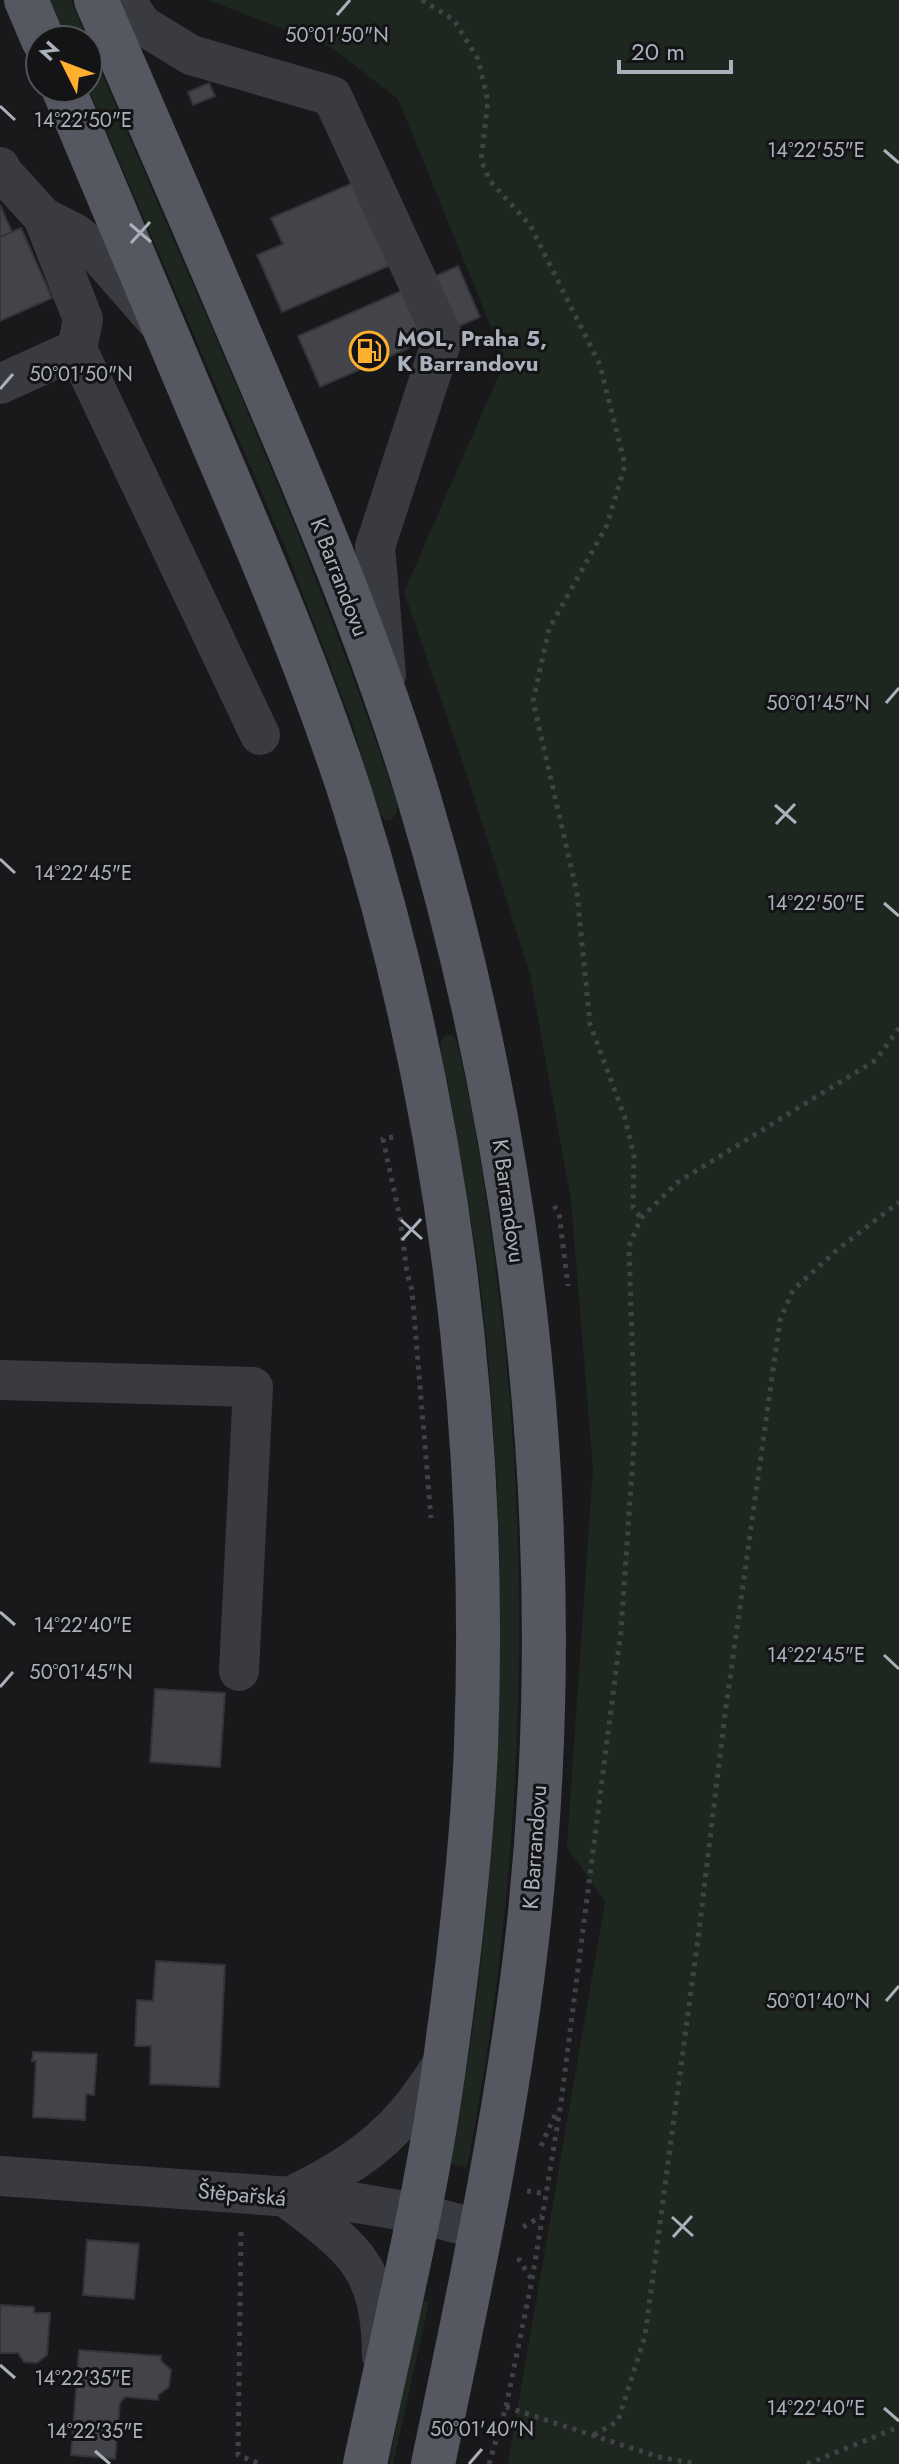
<svg xmlns="http://www.w3.org/2000/svg" width="899" height="2464" font-family="Jost,sans-serif">
<style>
.green{fill:#1e271f}
.building{fill:#434449;stroke:#333338;stroke-width:2}
.lines{fill:none;stroke-linecap:round;stroke-linejoin:round}
.path{stroke:#404248;stroke-width:5;stroke-dasharray:4 6;stroke-linecap:butt}
.minor{stroke:#3a3b41;stroke-width:40}
.major{stroke:#555860;stroke-width:44}
.ticks{fill:none;stroke:#abb1bc;stroke-width:3}
.labels{text-anchor:middle;stroke-width:6;stroke-linejoin:round;paint-order:stroke}
.poi-label{font-size:22px;font-weight:bold;fill:#abb1bc;stroke:#141417;text-anchor:start}
.street-label{font-size:22px;fill:#abb1bc;stroke:#141417}
.ticks-label{font-size:20px;text-anchor:middle;fill:#abb1bc;stroke:#141417;stroke-width:6;stroke-linejoin:round;paint-order:stroke}
</style>
<rect width="100%" height="100%" fill="#19191c"/>
<g class="green">
<path d="M 50,0 L 71,0 L 88,40 L 67,40 Z"/>
<path d="M 208,0 L 899,0 L 899,2464 L 508,2464 L 605,1902 L 567,1847 L 593,1469 L 571,1200 L 530,974 L 465,769 L 404,592 L 505,361 L 398,99 L 332,48 Z"/>
<path d="M 88,41 C 195,293 311,543 397,803 L 397,813 L 391,820 L 386,820 L 379,813 L 351,720 L 283,542 L 88,88 Z"/>
<path d="M 447,1035 L 453,1036 L 456,1040 C 475,1116 486,1194 496,1272 C 535,1569 524,1873 467,2167 L 451,2164 C 501,1890 513,1612 486,1334 C 478,1252 463,1171 449,1089 C 447,1073 436,1052 443,1037 Z"/>
<path d="M 421,2300 L 429,2302 L 393,2464 L 389,2464 Z"/>
</g>
<g class="building">
<path d="M 209,83 L 215,96 L 193,105 L 188,92 Z"/>
<path d="M 355,182 L 391,265 L 282,312 L 257,255 L 283,244 L 271,218 Z"/>
<path d="M 0,205 L 12,232 L 0,237 Z"/>
<path d="M 21,228 L 52,298 L 0,321 L 0,237 Z"/>
<path d="M 458,266 L 480,317 L 320,387 L 298,336 Z"/>
<path d="M 155,1689 L 225,1693 L 220,1767 L 150,1762 Z"/>
<path d="M 156,1961 L 225,1965 L 219,2087 L 150,2084 L 151,2046 L 135,2046 L 137,2000 L 153,2001 Z"/>
<path d="M 33,2052 L 97,2054 L 94,2095 L 86,2094 L 85,2120 L 33,2117 L 36,2061 L 32,2061 Z"/>
<path d="M 87,2240 L 139,2244 L 134,2299 L 83,2295 Z"/>
<path d="M 0,2305 L 34,2307 L 34,2313 L 50,2313 L 47,2355 L 37,2363 L 24,2362 L 18,2353 L 0,2353 Z"/>
<path d="M 79,2350 L 161,2356 L 161,2361 L 171,2370 L 169,2387 L 158,2395 L 158,2400 L 125,2397 L 120,2403 L 115,2459 L 71,2455 Z"/>
</g>
<g class="lines">
<g class="path">
<path d="M 422,0 L 454,20 L 478,59 L 488,101 L 481,160 L 490,181 L 530,225 L 600,365 L 625,465 L 607,525 L 549,629 L 533,701 L 577,893 L 590,1024 L 625,1118 L 634,1156 L 633,1207 L 641,1218"/>
<path d="M 393,1137 L 383,1139 L 400,1218 L 407,1273 L 412,1290 L 431,1518"/>
<path d="M 554,1206 L 559,1213 L 568,1286"/>
<path d="M 541,2146 L 557,2111"/>
<path d="M 527,2191 L 546,2194"/>
<path d="M 523,2227 L 542,2216"/>
<path d="M 241,2232 L 238,2455 L 260,2464"/>
<path d="M 518,2258 L 532,2280"/>
<path d="M 506,2407 L 659,2457 L 697,2464"/>
<path d="M 594,2435 L 618,2421 L 645,2336 L 699,1931 L 725,1714 L 780,1320 L 793,1290 L 837,1250 L 899,1202"/>
<path d="M 489,2464 L 506,2407 L 532,2280 L 561,2103 L 621,1631 L 635,1429 L 629,1246 L 641,1218 L 678,1182 L 876,1060 L 899,1028"/>
<path d="M 807,2464 L 899,2427"/>
</g>
<g class="minor">
<path d="M 125,0 L 142,25 L 191,55 L 332,96 L 443,337 L 375,547 L 386,675"/>
<path d="M 0,167 L 2,172 L 43,217 L 76,234 L 92,247 L 155,319"/>
<path d="M 43,217 L 83,319 L 77,349 L 260,735"/>
<path d="M 0,384 L 77,349"/>
<path d="M 0,1380 L 253,1387 L 239,1671"/>
<path d="M 0,2176 L 345,2201 L 417,2213 L 482,2230"/>
<path d="M 287,2198 C 354,2249 381,2266 382,2356"/>
<path d="M 287,2198 C 334,2176 376,2151 409,2111 C 422,2095 434,2077 445,2060"/>
</g>
<g class="major">
<path d="M 26,0 L 43,40"/>
<path d="M 96,0 C 147,118 198,235 248,353 C 310,498 372,644 418,795 C 527,1158 569,1544 529,1922 C 509,2105 471,2284 433,2464"/>
<path d="M 63,88 C 108,194 152,301 197,406 C 252,535 308,663 351,796 C 448,1102 488,1425 476,1746 C 472,1848 460,1951 446,2053 C 428,2191 394,2328 365,2464"/>
</g>
</g>
<path class="ticks" d="M 337,15 L 350,0M 0,106 L 15,120M 884,150 L 899,163M 130,224 L 151,242M 131,243 L 150,222M 0,389 L 13,374M 886,703 L 899,688M 775,805 L 796,823M 776,824 L 795,804M 0,859 L 15,873M 884,903 L 899,916M 401,1220 L 422,1239M 402,1240 L 421,1219M 0,1612 L 15,1625M 884,1655 L 899,1669M 0,1687 L 13,1672M 886,2001 L 899,1986M 672,2217 L 693,2236M 673,2237 L 692,2216M 0,2365 L 15,2378M 884,2408 L 899,2421M 95,2451 L 110,2464M 469,2464 L 482,2449"/>
<defs>
<g id="fuel-ring" transform="scale(2)"><circle r="9.5" fill="#141417" stroke="#ffaf2e" stroke-width="1.5"/><path d="M-5.5-6h7V0h2V4h1.3V-2.5L3-4.5l.8-.8L6-3V5H2.5V1h-1V6h-7ZM-4.2-4.7v3.2H.2V-4.7Z" fill="#ffaf2e"/></g>
</defs>
<g fill-rule="evenodd">
<use href="#fuel-ring" x="369" y="351"/>
</g>
<g class="labels">
<g class="poi-label">
<text x="397" y="346">MOL, Praha 5,<tspan x="397" dy="25">K Barrandovu</tspan></text>
</g>
<g class="street-label">
<text transform="translate(340 577) rotate(69)" y="8">K Barrandovu</text>
<text transform="translate(509 1201) rotate(82)" y="8">K Barrandovu</text>
<text transform="translate(534 1847) rotate(-86)" y="8">K Barrandovu</text>
<text transform="translate(242 2194) rotate(5)" y="8">Štěpařská</text>
</g>
</g>
<g class="ticks-label">
<text x="337" y="42">50°01'50"N</text>
<text x="83" y="127">14°22'50"E</text>
<text x="816" y="157">14°22'55"E</text>
<text x="81" y="381">50°01'50"N</text>
<text x="818" y="710">50°01'45"N</text>
<text x="83" y="880">14°22'45"E</text>
<text x="816" y="910">14°22'50"E</text>
<text x="83" y="1632">14°22'40"E</text>
<text x="816" y="1662">14°22'45"E</text>
<text x="81" y="1679">50°01'45"N</text>
<text x="818" y="2008">50°01'40"N</text>
<text x="83" y="2385">14°22'35"E</text>
<text x="816" y="2415">14°22'40"E</text>
<text x="482" y="2436">50°01'40"N</text>
<text x="95" y="2438">14°22'35"E</text>
</g>
<g transform="translate(64 64) rotate(312)"><circle r="38" fill="#141417" stroke="#505359" stroke-width="2"/>
<path d="M0-6L14 30L0 20L-14 30Z" fill="#ffaf2e"/>
<text y="-12" font-size="22" font-weight="bold" text-anchor="middle" fill="#abb1bc">N</text>
</g>
<path d="M619 60v12h112v-12" fill="none" stroke="#abb1bc" stroke-width="4"/>
<text x="631" y="60" font-size="24" fill="#abb1bc" stroke="#141417" stroke-width="6" paint-order="stroke">20 m</text>
</svg>
